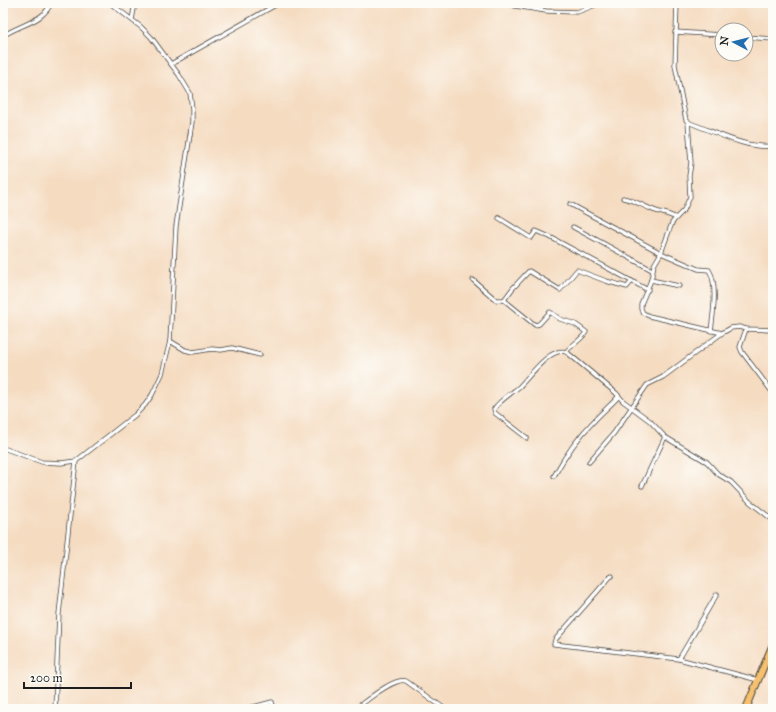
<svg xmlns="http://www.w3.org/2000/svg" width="776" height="712" font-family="'IM FELL Great Primer',serif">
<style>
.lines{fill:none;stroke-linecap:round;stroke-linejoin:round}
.minor-casing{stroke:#3d3935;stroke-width:5}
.primary-casing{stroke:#3d3935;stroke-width:8}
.minor{stroke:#fff;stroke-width:3.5}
.primary{stroke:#f7c06c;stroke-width:6}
</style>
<rect width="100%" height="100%" fill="#fdfcf7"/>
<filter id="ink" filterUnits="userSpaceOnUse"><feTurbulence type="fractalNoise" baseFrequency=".025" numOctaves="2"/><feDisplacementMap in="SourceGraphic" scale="8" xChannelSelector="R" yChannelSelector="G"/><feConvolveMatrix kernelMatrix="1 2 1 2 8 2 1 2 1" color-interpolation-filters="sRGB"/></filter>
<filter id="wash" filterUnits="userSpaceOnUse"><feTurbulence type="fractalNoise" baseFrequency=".012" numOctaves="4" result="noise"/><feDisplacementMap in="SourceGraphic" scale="16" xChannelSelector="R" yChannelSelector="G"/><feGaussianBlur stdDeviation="0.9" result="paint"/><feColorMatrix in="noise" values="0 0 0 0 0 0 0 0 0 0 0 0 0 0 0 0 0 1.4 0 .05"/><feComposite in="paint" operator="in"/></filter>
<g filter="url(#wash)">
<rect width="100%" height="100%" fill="#f5dcc1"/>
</g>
<g filter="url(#ink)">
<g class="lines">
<g class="minor-casing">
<g id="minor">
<path d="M 512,3 L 515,6 L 546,11 L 577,12 L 601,3"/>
<path d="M 677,3 L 675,65 L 686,120 L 690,123 C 716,132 745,149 773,146"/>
<path d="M 132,20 L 135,3"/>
<path d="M 675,32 L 722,35"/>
<path d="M 3,36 C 18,25 44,22 51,3"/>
<path d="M 746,37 L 773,39"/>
<path d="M 171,64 L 279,3"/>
<path d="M 688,122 L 691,163 L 689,176 L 690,197 L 684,210 L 676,218 L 672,223 L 661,253 L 654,265 L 651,280 L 641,304 L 641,309 L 643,313 L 649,316 L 722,333"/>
<path d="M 623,198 C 634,200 641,205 651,209 C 659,213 668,213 676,218"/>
<path d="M 570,204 L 661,253 L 698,269 L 709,270 C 718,284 713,315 711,331"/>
<path d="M 499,218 L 531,238 L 536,231 L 550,237 L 648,290"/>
<path d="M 573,227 L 652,270"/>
<path d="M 473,280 L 496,300 L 504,300"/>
<path d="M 651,280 L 679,286"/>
<path d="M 632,281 L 627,287 L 606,281 L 577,270 L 560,290 L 529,271 L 513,288 L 504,300 L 535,325 L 539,324 L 550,312 L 560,319 L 575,324 L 586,332 C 582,340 572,344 566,352 L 569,354 L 616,393 L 623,401 L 650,421 L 665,437 L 707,462 L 718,474 L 731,482 L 750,502 L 773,520"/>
<path d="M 746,329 L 740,347 L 742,352 L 773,393"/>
<path d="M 170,341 L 185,350 L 193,352 L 212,349 L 221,350 L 232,348 L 260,355"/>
<path d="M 527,438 L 495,413 L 494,409 C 501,399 511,394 520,386 C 530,376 551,346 566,352"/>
<path d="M 3,448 L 42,462 L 61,463 L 76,461 L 135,415 L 145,405 L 152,395 L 162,374 L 170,341 L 176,226 L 192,122 L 192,109 L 190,93 L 179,75 L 151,37 L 141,27 L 110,3"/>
<path d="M 589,462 L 614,433 L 647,385 L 663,377 L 722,333 L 731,328 L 739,327 L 746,329 L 773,330"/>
<path d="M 554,476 C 565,456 578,437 594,421 C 602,412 611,405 618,397"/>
<path d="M 642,486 L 665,437"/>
<path d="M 612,576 L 610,577 L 555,640 L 554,644 L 679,659 L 758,680"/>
<path d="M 679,659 L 717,594"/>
<path d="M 249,708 L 272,702 L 274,709"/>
<path d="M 55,709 L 59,614 L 76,461"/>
<path d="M 355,709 C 365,702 394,677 406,681 L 445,709"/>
</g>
</g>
<g class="primary-casing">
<path id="primary" d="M 746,709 L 773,644"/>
</g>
<use href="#minor" class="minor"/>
<use href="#primary" class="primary"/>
</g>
</g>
<rect width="776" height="712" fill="none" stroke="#fdfcf7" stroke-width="16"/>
<g transform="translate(734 42) rotate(277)"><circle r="19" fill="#fdfcf7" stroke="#a3a29f"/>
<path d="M0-3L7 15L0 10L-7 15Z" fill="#1f6fb2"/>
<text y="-6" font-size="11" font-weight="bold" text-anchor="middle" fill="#1c1c1c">N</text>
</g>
<path d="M24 682v6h107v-6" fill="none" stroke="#1c1c1c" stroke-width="2"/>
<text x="30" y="682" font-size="12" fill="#1c1c1c" stroke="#fdfcf7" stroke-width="3" paint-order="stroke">200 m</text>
</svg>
